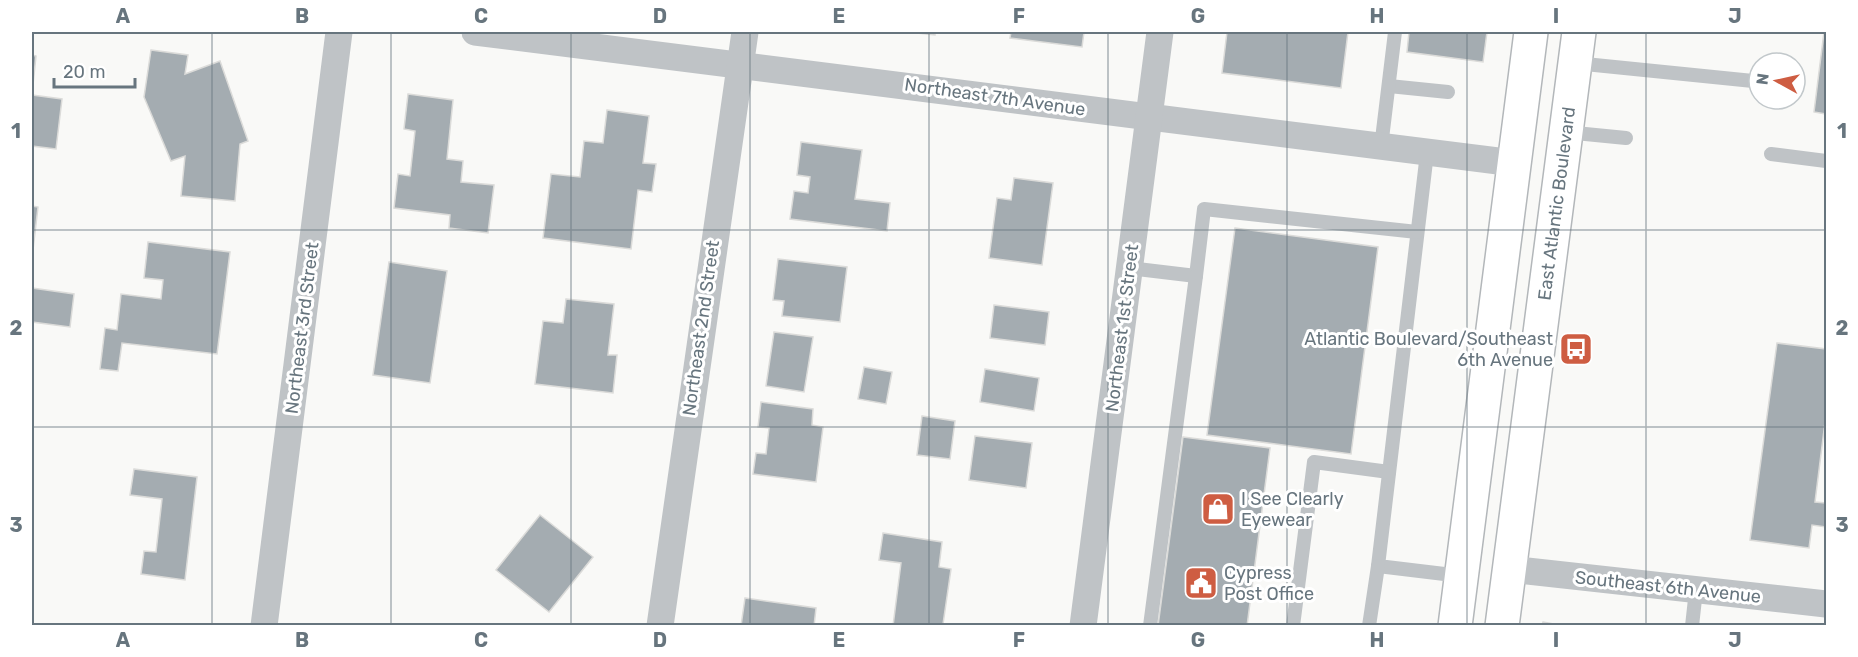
<svg xmlns="http://www.w3.org/2000/svg" width="1858" height="657" font-family="Rubik,sans-serif">
<style>
.building{fill:#a4acb1;stroke:#dbdbd9;stroke-width:1.5}
.lines{fill:none;stroke-linecap:round;stroke-linejoin:round}
.primary-casing{stroke:#b3b7ba;stroke-width:36}
.service{stroke:#bfc3c6;stroke-width:14}
.minor{stroke:#bfc3c6;stroke-width:27}
.primary{stroke:#fff;stroke-width:33}
.grid{fill:none;stroke:#67757e;stroke-width:1.5;stroke-opacity:0.55}
.labels{text-anchor:middle;stroke-width:6;stroke-linejoin:round;paint-order:stroke}
.street-label{font-size:18px;fill:#67757e;stroke:#fff}
.poi-label{font-size:18px;fill:#67757e;stroke:#fff;text-anchor:start}
.neatline{fill:none;stroke:#67757e;stroke-width:2}
.grid-label{font-size:20px;text-anchor:middle;font-weight:bold;fill:#67757e}
</style>
<rect width="100%" height="100%" fill="#f9f9f7"/>
<g class="building">
<path d="M 907,32 L 935,32 L 935,35 Z"/>
<path d="M 1011,32 L 1084,32 L 1082,47 L 1010,38 Z"/>
<path d="M 1227,32 L 1348,32 L 1341,88 L 1222,73 Z"/>
<path d="M 1409,32 L 1487,32 L 1483,62 L 1407,52 Z"/>
<path d="M 1824,32 L 1826,32 L 1826,114 L 1814,112 Z"/>
<path d="M 151,50 L 188,55 L 185,74 L 220,61 L 248,141 L 240,144 L 235,201 L 181,196 L 185,156 L 171,161 L 144,97 Z"/>
<path d="M 32,55 L 36,56 L 32,94 Z"/>
<path d="M 408,94 L 453,100 L 447,159 L 463,161 L 461,182 L 494,185 L 488,233 L 449,228 L 450,215 L 394,208 L 398,174 L 410,176 L 415,131 L 404,129 Z"/>
<path d="M 32,95 L 62,99 L 56,149 L 32,146 Z"/>
<path d="M 607,110 L 649,116 L 643,163 L 656,164 L 652,192 L 638,190 L 631,249 L 543,238 L 551,174 L 580,177 L 584,141 L 603,143 Z"/>
<path d="M 801,142 L 862,150 L 855,199 L 890,203 L 887,231 L 790,219 L 794,191 L 808,193 L 810,177 L 797,175 Z"/>
<path d="M 1014,178 L 1053,183 L 1042,265 L 989,258 L 997,198 L 1011,200 Z"/>
<path d="M 32,206 L 38,207 L 32,258 Z"/>
<path d="M 1235,228 L 1378,247 L 1351,454 L 1207,435 Z"/>
<path d="M 148,242 L 230,252 L 217,354 L 122,343 L 118,371 L 100,369 L 105,328 L 117,330 L 121,294 L 161,299 L 163,280 L 144,278 Z"/>
<path d="M 778,259 L 847,267 L 840,322 L 782,316 L 784,301 L 773,300 Z"/>
<path d="M 389,262 L 447,271 L 430,383 L 373,375 Z"/>
<path d="M 32,288 L 74,294 L 70,327 L 32,322 Z"/>
<path d="M 566,299 L 614,304 L 608,355 L 617,355 L 613,393 L 535,384 L 543,321 L 563,323 Z"/>
<path d="M 994,305 L 1049,312 L 1045,345 L 990,338 Z"/>
<path d="M 774,332 L 813,337 L 804,392 L 766,386 Z"/>
<path d="M 1777,343 L 1826,349 L 1826,414 L 1815,502 L 1826,503 L 1826,527 L 1812,525 L 1809,548 L 1750,540 Z"/>
<path d="M 864,367 L 892,372 L 886,404 L 858,399 Z"/>
<path d="M 985,369 L 1039,378 L 1034,411 L 980,402 Z"/>
<path d="M 761,402 L 813,409 L 812,425 L 823,427 L 816,482 L 753,474 L 756,453 L 766,454 L 769,428 L 758,427 Z"/>
<path d="M 922,416 L 955,421 L 950,459 L 917,455 Z"/>
<path d="M 975,436 L 1032,443 L 1026,488 L 969,480 Z"/>
<path d="M 1183,437 L 1270,448 L 1247,626 L 1158,626 Z"/>
<path d="M 134,469 L 197,477 L 185,580 L 141,574 L 144,551 L 156,552 L 162,499 L 130,495 Z"/>
<path d="M 540,515 L 593,557 L 549,612 L 496,570 Z"/>
<path d="M 883,533 L 942,542 L 939,567 L 951,569 L 943,624 L 893,626 L 901,563 L 879,560 Z"/>
<path d="M 745,598 L 816,608 L 814,626 L 741,626 Z"/>
<path d="M 1543,622 L 1564,626 L 1542,626 Z"/>
</g>
<g class="lines">
<g class="primary-casing">
<g id="primary">
<path d="M 1455,626 L 1531,32"/>
<path id="s1" d="M 1502,626 L 1579,32"/>
</g>
</g>
<g class="service">
<path d="M 1575,63 L 1753,81"/>
<path d="M 1389,86 L 1448,92"/>
<path d="M 1565,132 L 1626,138"/>
<path d="M 1381,147 L 1395,32"/>
<path d="M 1427,153 L 1378,566 L 1461,576"/>
<path d="M 1771,154 L 1826,161"/>
<path d="M 1129,268 L 1196,276 L 1204,209 L 1417,232"/>
<path d="M 1150,626 L 1196,276"/>
<path d="M 1293,626 L 1314,462 L 1389,472"/>
<path d="M 1369,626 L 1378,566"/>
<path d="M 1692,626 L 1696,590"/>
</g>
<g class="minor">
<path d="M 475,32 L 1514,163"/>
<path d="M 1509,569 L 1826,604"/>
<path d="M 264,626 L 339,32"/>
<path d="M 660,626 L 745,32"/>
<path d="M 1083,626 L 1160,32"/>
</g>
<use href="#primary" class="primary"/>
</g>
<path class="grid" d="M 212,32 L 212,626M 391,32 L 391,626M 571,32 L 571,626M 750,32 L 750,626M 929,32 L 929,626M 1108,32 L 1108,626M 1287,32 L 1287,626M 1467,32 L 1467,626M 1646,32 L 1646,626M 32,230 L 1826,230M 32,427 L 1826,427"/>
<defs>
<g id="bus-square" transform="scale(1.725)"><rect x="-9" y="-9" width="18" height="18" rx="4" fill="#ce5d42" stroke="#fff"/><path d="M-5-6H5V4H4V6H2V4H-2V6H-4V4H-5ZM-3.5-4V0h7V-4ZM-3.5 1.2v1.5H-2V1.2ZM2 1.2v1.5H3.5V1.2Z" fill="#fff"/></g>
<g id="shop-square" transform="scale(1.725)"><rect x="-9" y="-9" width="18" height="18" rx="4" fill="#ce5d42" stroke="#fff"/><path d="M-5-2.5h2.3a2.7 3.5 0 0 1 5.4 0H5L5.5 6h-11ZM-1.5-2.5h3a1.5 2.3 0 0 0-3 0Z" fill="#fff"/></g>
<g id="civic-square" transform="scale(1.725)"><rect x="-9" y="-9" width="18" height="18" rx="4" fill="#ce5d42" stroke="#fff"/><path d="M-.6-6.5H3V-4.5H.6V-3L4-1V1h2V6H-6V1h2V-1L-.6-3ZM-1.2 2.5V6h2.4V2.5Z" fill="#fff"/></g>
</defs>
<g fill-rule="evenodd">
<use href="#bus-square" x="1576" y="349"/>
<use href="#shop-square" x="1218" y="509"/>
<use href="#civic-square" x="1201" y="583"/>
</g>
<g class="labels">
<g class="street-label">
<text transform="translate(995 97) rotate(8)" y="6">Northeast 7th Avenue</text>
<text dy="6" stroke="none"><textPath href="#s1" startOffset="426">East Atlantic Boulevard</textPath></text>
<text transform="translate(302 328) rotate(-83)" y="6">Northeast 3rd Street</text>
<text transform="translate(701 328) rotate(-82)" y="6">Northeast 2nd Street</text>
<text transform="translate(1122 328) rotate(-83)" y="6">Northeast 1st Street</text>
<text transform="translate(1668 587) rotate(6)" y="6">Southeast 6th Avenue</text>
</g>
<g class="poi-label">
<text x="1553" y="345" text-anchor="end">Atlantic Boulevard/Southeast<tspan x="1553" dy="21">6th Avenue</tspan></text>
<text x="1241" y="505">I See Clearly<tspan x="1241" dy="21">Eyewear</tspan></text>
<text x="1224" y="579">Cypress<tspan x="1224" dy="21">Post Office</tspan></text>
</g>
</g>
<rect width="1858" height="657" fill="none" stroke="#ffffff" stroke-width="66"/>
<g transform="translate(1777 81) rotate(278)"><circle r="28" fill="#ffffff" stroke="#c2c8cb" stroke-width="1.5"/>
<path d="M0-4.5L10 22L0 15L-10 22Z" fill="#ce5d42"/>
<text y="-9" font-size="16" font-weight="bold" text-anchor="middle" fill="#67757e">N</text>
</g>
<path d="M54 78v9h81v-9" fill="none" stroke="#67757e" stroke-width="3"/>
<text x="63" y="78" font-size="18" fill="#67757e" stroke="#ffffff" stroke-width="4.5" paint-order="stroke">20 m</text>
<rect x="33" y="33" width="1792" height="591" class="neatline"/>
<g class="grid-label">
<text x="123" y="23">A</text>
<text x="302" y="23">B</text>
<text x="481" y="23">C</text>
<text x="660" y="23">D</text>
<text x="839" y="23">E</text>
<text x="1019" y="23">F</text>
<text x="1198" y="23">G</text>
<text x="1377" y="23">H</text>
<text x="1556" y="23">I</text>
<text x="1735" y="23">J</text>
<text x="16" y="138">1</text>
<text x="1842" y="138">1</text>
<text x="16" y="335">2</text>
<text x="1842" y="335">2</text>
<text x="16" y="532">3</text>
<text x="1842" y="532">3</text>
<text x="123" y="647">A</text>
<text x="302" y="647">B</text>
<text x="481" y="647">C</text>
<text x="660" y="647">D</text>
<text x="839" y="647">E</text>
<text x="1019" y="647">F</text>
<text x="1198" y="647">G</text>
<text x="1377" y="647">H</text>
<text x="1556" y="647">I</text>
<text x="1735" y="647">J</text>
</g>
</svg>
